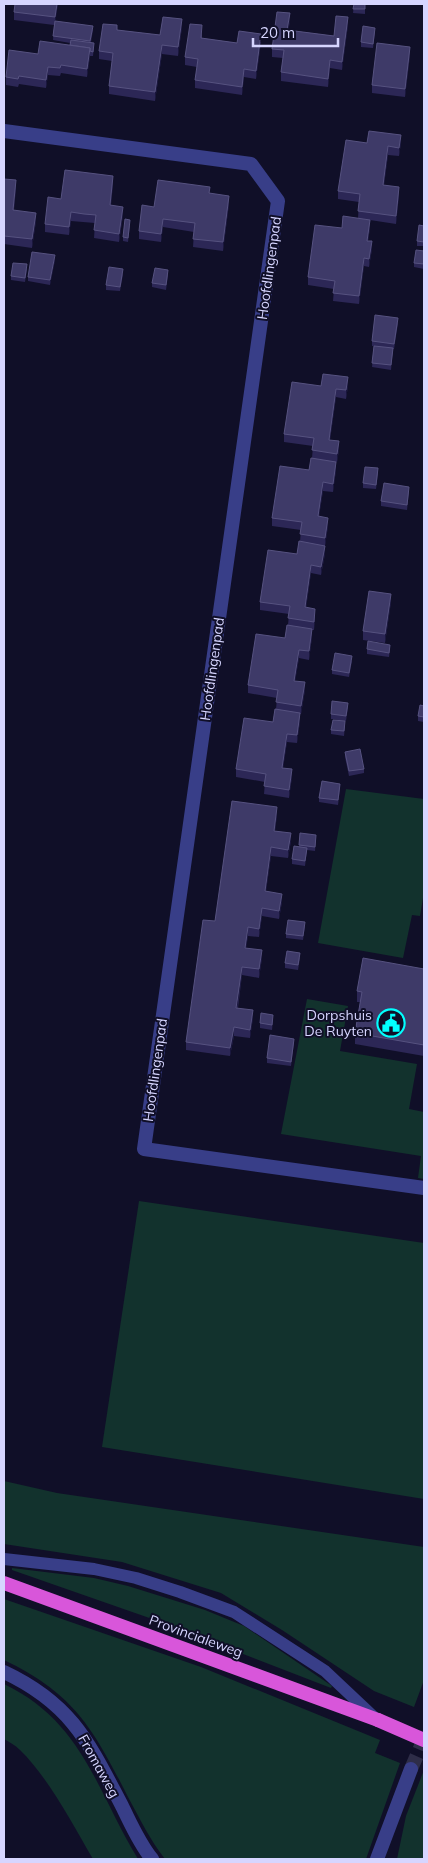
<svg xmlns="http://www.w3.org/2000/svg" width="428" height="1863" font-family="Mulish,sans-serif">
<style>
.green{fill:#12322d}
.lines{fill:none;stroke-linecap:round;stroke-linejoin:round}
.minor-tunnel{stroke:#2e2d48;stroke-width:14;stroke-dasharray:14 7;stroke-linecap:butt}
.service{stroke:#383e88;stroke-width:12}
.minor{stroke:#383e88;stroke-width:14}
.trunk{stroke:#d856da;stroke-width:14}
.trunk-bridge{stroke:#d856da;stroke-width:14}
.wall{fill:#2c2756}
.shaded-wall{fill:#19163c}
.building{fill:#3e3a68;stroke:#565280}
.labels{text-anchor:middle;stroke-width:4;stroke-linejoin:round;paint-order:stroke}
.street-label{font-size:14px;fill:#d6d5ff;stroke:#100f28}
.poi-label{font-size:14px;fill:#d6d5ff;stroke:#100f28;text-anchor:end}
</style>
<rect width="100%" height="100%" fill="#100f28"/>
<g class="green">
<path d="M 346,789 L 424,799 L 424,898 L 423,898 L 420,916 L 412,915 L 403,958 L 318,943 Z"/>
<path d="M 307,999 L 348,1006 L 340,1051 L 417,1064 L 409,1109 L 424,1112 L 424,1179 L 418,1178 L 421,1156 L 281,1134 Z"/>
<path d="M 139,1201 L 424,1243 L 424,1499 L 102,1447 Z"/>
<path d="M 4,1481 L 57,1493 L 424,1547 L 424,1680 L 414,1707 L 374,1691 L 282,1630 L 221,1593 L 122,1562 L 4,1544 Z"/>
<path d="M 12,1568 L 94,1578 L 128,1586 L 205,1610 L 244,1626 L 332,1686 L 331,1688 L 158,1621 L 12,1570 Z"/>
<path d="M 4,1599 L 201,1667 L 380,1740 L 375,1753 L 400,1763 L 366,1859 L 165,1859 C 150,1840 140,1819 128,1797 C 94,1730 75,1694 4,1660 Z"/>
<path d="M 4,1684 C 83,1722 96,1790 138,1859 L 93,1859 C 73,1825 48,1777 20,1750 C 15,1745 9,1742 4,1739 Z"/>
<path d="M 424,1770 L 424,1859 L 397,1859 L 406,1816 Z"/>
</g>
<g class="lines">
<path class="minor-tunnel" d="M 411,1769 L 424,1739"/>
<path class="service" d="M 4,1559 L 94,1569 L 136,1578 L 180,1592 L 234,1612 L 325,1671 L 376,1719"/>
<g class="minor">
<path d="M 4,131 L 251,164 L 278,201 L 144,1149 L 424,1188"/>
<path d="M 4,1672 C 72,1704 89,1743 122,1806 C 131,1824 139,1843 152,1859"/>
<path d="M 377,1859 L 411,1769"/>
</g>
<path class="trunk" d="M 4,1583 L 378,1720"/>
<path class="trunk-bridge" d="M 378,1720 L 424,1740"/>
</g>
<g class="wall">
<path d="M 58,4 L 55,21 L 93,30 L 91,42 L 94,47 L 93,56 L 90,56 L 87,77 L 61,73 L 60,76 L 48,75 L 46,88 L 19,84 L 18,87 L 6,85 L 6,77 L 38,54 L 70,45 L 70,43 L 53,40 L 54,25 L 14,20 L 14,12 Z"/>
<path d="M 354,4 L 365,4 L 365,14 L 353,13 Z"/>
<path d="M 290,22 L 288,30 L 334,36 L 348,25 L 342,70 L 330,68 L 328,87 L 281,81 L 281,72 L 283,58 L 272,57 L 272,49 Z"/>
<path d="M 182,27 L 178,56 L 162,54 L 155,101 L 109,94 L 109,86 L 112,61 L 99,59 L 99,51 L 117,30 L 160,35 Z"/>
<path d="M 375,32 L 373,48 L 361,47 L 361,42 Z"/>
<path d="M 202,34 L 202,38 L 237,43 L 261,42 L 256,79 L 244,77 L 242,95 L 195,88 L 195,80 L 197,67 L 185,65 L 185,57 Z"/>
<path d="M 410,55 L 405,97 L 372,93 L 372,85 Z"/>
<path d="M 367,143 L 401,143 L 399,156 L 388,155 L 384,185 L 399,195 L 396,224 L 370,220 L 370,228 L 368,241 L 372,249 L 369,267 L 364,266 L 359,304 L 333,301 L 334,289 L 308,285 L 308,277 L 342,228 L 358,218 L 359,202 L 338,199 L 338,191 Z"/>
<path d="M 4,179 L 16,188 L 14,210 L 36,221 L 32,248 L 4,244 Z"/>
<path d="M 113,184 L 111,205 L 123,215 L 119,242 L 94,238 L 95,223 L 71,221 L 69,235 L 45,232 L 45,224 L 61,199 Z"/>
<path d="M 210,193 L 229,204 L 223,251 L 193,247 L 194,232 L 163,227 L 161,242 L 139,239 L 139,231 L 154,207 Z"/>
<path d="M 130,225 L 128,242 L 123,241 L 123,237 Z"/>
<path d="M 424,226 L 424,246 L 417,246 L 417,241 Z"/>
<path d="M 424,251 L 424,269 L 414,267 L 414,263 Z"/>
<path d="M 55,260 L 50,285 L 28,281 L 28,277 Z"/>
<path d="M 27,269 L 25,282 L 11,280 L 11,276 Z"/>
<path d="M 123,274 L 120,291 L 106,290 L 106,285 Z"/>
<path d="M 168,275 L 166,290 L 152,287 L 152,283 Z"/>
<path d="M 398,323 L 394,349 L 393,349 L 391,370 L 372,367 L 374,346 L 372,346 L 372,341 Z"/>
<path d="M 321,386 L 348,386 L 346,399 L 336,397 L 330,440 L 339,450 L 337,462 L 336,462 L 336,470 L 333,492 L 323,491 L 319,516 L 328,526 L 325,546 L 325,554 L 321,575 L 311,573 L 306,608 L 315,617 L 314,630 L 312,630 L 312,637 L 309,660 L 299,658 L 295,681 L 305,690 L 301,714 L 300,714 L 300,721 L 297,743 L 287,742 L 283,768 L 292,777 L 289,798 L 264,794 L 265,782 L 236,777 L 236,769 L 273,722 L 276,709 L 277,698 L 248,693 L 248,685 L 285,638 L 288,625 L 289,614 L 260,610 L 260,602 L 297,554 L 300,542 L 301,530 L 272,526 L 272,518 L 309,470 L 312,458 L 313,446 L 284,442 L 284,434 Z"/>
<path d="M 378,473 L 376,489 L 363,488 L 363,483 Z"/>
<path d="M 409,491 L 407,510 L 381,506 L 381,501 Z"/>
<path d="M 391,602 L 385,643 L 363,640 L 363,631 Z"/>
<path d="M 367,649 L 390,649 L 389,657 L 367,654 Z"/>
<path d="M 352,661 L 349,677 L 332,674 L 332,670 Z"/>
<path d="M 424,706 L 424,722 L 418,721 L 418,716 Z"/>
<path d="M 348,707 L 346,721 L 331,719 L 331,714 Z"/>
<path d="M 345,726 L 344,736 L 331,734 L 331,730 Z"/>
<path d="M 345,752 L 364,769 L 364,773 L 349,776 L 345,757 Z"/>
<path d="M 340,788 L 338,805 L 319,802 L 319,798 Z"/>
<path d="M 277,815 L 275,831 L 291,841 L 288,858 L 271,856 L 266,891 L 282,902 L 279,919 L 262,916 L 259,937 L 248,936 L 246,948 L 262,958 L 259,978 L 242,975 L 238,1008 L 253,1018 L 250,1038 L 234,1036 L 230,1056 L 186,1050 L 186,1042 L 215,921 Z"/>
<path d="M 300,833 L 316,840 L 315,851 L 307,850 L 305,866 L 292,864 L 292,859 L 299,846 Z"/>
<path d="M 305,926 L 303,940 L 286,938 L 286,934 Z"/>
<path d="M 300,958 L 298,970 L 285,968 L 285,963 Z"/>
<path d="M 424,969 L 424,1056 L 355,1044 L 355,1033 L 360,1002 L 357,1002 L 357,991 Z"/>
<path d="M 273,1020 L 272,1030 L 260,1028 L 260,1023 Z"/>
<path d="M 294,1043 L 291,1066 L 267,1063 L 267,1058 Z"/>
</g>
<g class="shaded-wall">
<path d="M 57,4 L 58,4 L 55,25 L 55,17 Z"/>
<path d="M 290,13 L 290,22 L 287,38 L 287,30 Z"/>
<path d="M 348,17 L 348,25 L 342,70 L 342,62 Z"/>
<path d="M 182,19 L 182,27 L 178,56 L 178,47 Z"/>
<path d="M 261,34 L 261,42 L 256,79 L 256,71 Z"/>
<path d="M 162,45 L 162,54 L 155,101 L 155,92 Z"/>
<path d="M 410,47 L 410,55 L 405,97 L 405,89 Z"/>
<path d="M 90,48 L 90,56 L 87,77 L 87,69 Z"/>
<path d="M 330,60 L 330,68 L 328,87 L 328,79 Z"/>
<path d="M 48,67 L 48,75 L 46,88 L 46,80 Z"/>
<path d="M 244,69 L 244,77 L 242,95 L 242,87 Z"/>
<path d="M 401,135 L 401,143 L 399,156 L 399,148 Z"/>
<path d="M 388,146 L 388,155 L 383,193 L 383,185 Z"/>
<path d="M 113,176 L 113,184 L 110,213 L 110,205 Z"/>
<path d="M 16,180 L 16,188 L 13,218 L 13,210 Z"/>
<path d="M 399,187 L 399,195 L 396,224 L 396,216 Z"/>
<path d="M 229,196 L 229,204 L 223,251 L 223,242 Z"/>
<path d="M 123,207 L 123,215 L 119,242 L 119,234 Z"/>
<path d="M 71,212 L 71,221 L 69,235 L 69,227 Z"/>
<path d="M 36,213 L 36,221 L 32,248 L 32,239 Z"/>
<path d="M 163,219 L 163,227 L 161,242 L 161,234 Z"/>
<path d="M 370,220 L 370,228 L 367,249 L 367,241 Z"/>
<path d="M 372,241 L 372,249 L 369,267 L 369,259 Z"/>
<path d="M 55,255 L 55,260 L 50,285 L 50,280 Z"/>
<path d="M 364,258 L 364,266 L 359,304 L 359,296 Z"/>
<path d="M 348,377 L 348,386 L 346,399 L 346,390 Z"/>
<path d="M 336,389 L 336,397 L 329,448 L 329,440 Z"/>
<path d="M 339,441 L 339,450 L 337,462 L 337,454 Z"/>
<path d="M 336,462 L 336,470 L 333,492 L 333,484 Z"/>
<path d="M 323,482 L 323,491 L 318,524 L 318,516 Z"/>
<path d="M 328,518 L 328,526 L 325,546 L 325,538 Z"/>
<path d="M 325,546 L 325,554 L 321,575 L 321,567 Z"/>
<path d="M 311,565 L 311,573 L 305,616 L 305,607 Z"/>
<path d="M 391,594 L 391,602 L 385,643 L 385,634 Z"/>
<path d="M 315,609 L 315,617 L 314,630 L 314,622 Z"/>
<path d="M 312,629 L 312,637 L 309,660 L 309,651 Z"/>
<path d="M 299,650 L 299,658 L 294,689 L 294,681 Z"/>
<path d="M 305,682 L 305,690 L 301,714 L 301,706 Z"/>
<path d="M 300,713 L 300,721 L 297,743 L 297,735 Z"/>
<path d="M 287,734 L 287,742 L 282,776 L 282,768 Z"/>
<path d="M 292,769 L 292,777 L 289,798 L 289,790 Z"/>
<path d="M 277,807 L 277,815 L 274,839 L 274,831 Z"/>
<path d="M 291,833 L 291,841 L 288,858 L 288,850 Z"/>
<path d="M 271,847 L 271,856 L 265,899 L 265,891 Z"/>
<path d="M 282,894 L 282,902 L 279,919 L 279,911 Z"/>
<path d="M 262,908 L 262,916 L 259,937 L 259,929 Z"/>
<path d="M 248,927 L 248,936 L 245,956 L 245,948 Z"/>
<path d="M 262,950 L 262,958 L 259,978 L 259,969 Z"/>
<path d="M 242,967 L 242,975 L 236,1016 L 236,1008 Z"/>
<path d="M 253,1010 L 253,1018 L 250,1038 L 250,1030 Z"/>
<path d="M 234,1027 L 234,1036 L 230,1056 L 230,1048 Z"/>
</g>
<g class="building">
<path d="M 15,4 L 57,4 L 55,17 L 14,12 Z"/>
<path d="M 354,4 L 365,4 L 365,9 L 353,9 Z"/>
<path d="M 277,12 L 290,13 L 287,30 L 334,36 L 336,16 L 348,17 L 342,62 L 330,60 L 328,79 L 281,72 L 284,50 L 272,49 Z"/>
<path d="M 163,17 L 182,19 L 178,47 L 162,45 L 155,92 L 109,86 L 113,53 L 99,51 L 103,24 L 117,25 L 117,30 L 160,35 Z"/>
<path d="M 55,21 L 93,26 L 90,41 L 53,36 Z"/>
<path d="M 190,24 L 202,25 L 201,38 L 237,43 L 239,31 L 261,34 L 256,71 L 244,69 L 242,87 L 195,80 L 198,59 L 185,57 Z"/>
<path d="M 363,26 L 375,28 L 373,44 L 361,42 Z"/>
<path d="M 71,40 L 94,43 L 93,52 L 90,51 L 90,48 L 70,45 Z"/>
<path d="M 40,41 L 90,48 L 87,69 L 61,65 L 60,68 L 48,67 L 46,80 L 19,76 L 18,79 L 6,77 L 9,50 L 38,54 Z"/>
<path d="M 377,43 L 410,47 L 405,89 L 372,85 Z"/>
<path d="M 369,131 L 401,135 L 399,148 L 388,146 L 383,185 L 399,187 L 396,216 L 358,211 L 360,194 L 338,191 L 346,140 L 367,143 Z"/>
<path d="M 65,170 L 113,176 L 110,205 L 123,207 L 119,234 L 94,230 L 96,215 L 84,214 L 71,212 L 69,227 L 45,224 L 48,197 L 61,199 Z"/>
<path d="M 4,179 L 16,180 L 13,210 L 36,213 L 32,239 L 4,236 Z"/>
<path d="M 158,180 L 210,187 L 209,193 L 229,196 L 223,242 L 193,239 L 195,223 L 163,219 L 161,234 L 139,231 L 142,205 L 154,207 Z"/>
<path d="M 343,216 L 370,220 L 367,241 L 372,241 L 369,259 L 364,258 L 359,296 L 333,293 L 335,281 L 308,277 L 315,225 L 342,228 Z"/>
<path d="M 125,219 L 130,220 L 128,238 L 123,237 Z"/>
<path d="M 419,225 L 424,226 L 424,242 L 417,241 Z"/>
<path d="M 416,250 L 424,251 L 424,264 L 414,263 Z"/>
<path d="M 32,252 L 55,255 L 50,280 L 28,277 Z"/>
<path d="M 13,263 L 27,264 L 25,278 L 11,276 Z"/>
<path d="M 109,267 L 123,269 L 120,287 L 106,285 Z"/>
<path d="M 155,268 L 168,270 L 166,285 L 152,283 Z"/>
<path d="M 375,315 L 398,318 L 394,344 L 372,341 Z"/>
<path d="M 374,346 L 393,348 L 391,365 L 372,363 Z"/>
<path d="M 323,374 L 348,377 L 346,390 L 336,389 L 329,440 L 339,441 L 337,454 L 312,450 L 314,438 L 284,434 L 292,382 L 321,386 Z"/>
<path d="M 311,458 L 336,462 L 333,484 L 323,482 L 318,516 L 328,518 L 325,538 L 300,534 L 302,522 L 272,518 L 280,466 L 309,470 Z"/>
<path d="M 365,467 L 378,468 L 376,485 L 363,483 Z"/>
<path d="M 384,483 L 409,487 L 407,505 L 381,501 Z"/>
<path d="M 299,541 L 325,546 L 321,567 L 311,565 L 305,607 L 315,609 L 314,622 L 288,618 L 290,606 L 260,602 L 268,550 L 297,554 Z"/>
<path d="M 369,591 L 391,594 L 385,634 L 363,631 Z"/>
<path d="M 287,625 L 312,629 L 309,651 L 299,650 L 294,681 L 305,682 L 301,706 L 276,702 L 278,690 L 248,685 L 256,634 L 285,638 Z"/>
<path d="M 368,641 L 390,645 L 389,653 L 367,649 Z"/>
<path d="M 335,653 L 352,656 L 349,673 L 332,670 Z"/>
<path d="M 332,701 L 348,703 L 346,716 L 331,714 Z"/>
<path d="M 420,705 L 424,706 L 424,717 L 418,716 Z"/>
<path d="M 275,709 L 300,713 L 297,735 L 287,734 L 282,768 L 292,769 L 289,790 L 264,786 L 266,774 L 236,769 L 244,718 L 273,722 Z"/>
<path d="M 333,720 L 345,721 L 344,731 L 331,730 Z"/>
<path d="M 360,749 L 364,769 L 349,771 L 345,752 Z"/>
<path d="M 322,781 L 340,784 L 338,800 L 319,798 Z"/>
<path d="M 232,801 L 277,807 L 274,831 L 291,833 L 288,850 L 271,847 L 265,891 L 282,894 L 279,911 L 262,908 L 259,929 L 248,927 L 245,948 L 262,950 L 259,969 L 242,967 L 236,1008 L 253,1010 L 250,1030 L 234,1027 L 230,1048 L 186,1042 L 203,920 L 215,921 Z"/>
<path d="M 300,833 L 316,835 L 315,847 L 299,845 Z"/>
<path d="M 294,846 L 307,848 L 305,861 L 292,859 Z"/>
<path d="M 288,920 L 305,922 L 303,936 L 286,934 Z"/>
<path d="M 287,951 L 300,953 L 298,965 L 285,963 Z"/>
<path d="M 363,958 L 424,969 L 424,1045 L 355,1033 L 362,992 L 357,991 Z"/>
<path d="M 261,1013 L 273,1015 L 272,1025 L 260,1023 Z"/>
<path d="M 270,1035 L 294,1039 L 291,1062 L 267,1058 Z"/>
</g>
<defs>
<g id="civic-ring" transform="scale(1.4375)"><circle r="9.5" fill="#100f28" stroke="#01fffe" stroke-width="1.5"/><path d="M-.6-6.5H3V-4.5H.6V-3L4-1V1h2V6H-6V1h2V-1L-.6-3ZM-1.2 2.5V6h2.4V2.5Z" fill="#01fffe"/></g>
</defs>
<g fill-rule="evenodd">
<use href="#civic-ring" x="391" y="1023"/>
</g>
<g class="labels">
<g class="street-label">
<text transform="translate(269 268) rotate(-82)" y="5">Hoofdlingenpad</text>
<text transform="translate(212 669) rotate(-82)" y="5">Hoofdlingenpad</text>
<text transform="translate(155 1070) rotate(-82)" y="5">Hoofdlingenpad</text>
<text transform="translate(196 1636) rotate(20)" y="5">Provincialeweg</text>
<text transform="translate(99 1766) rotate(61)" y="5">Fromaweg</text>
</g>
<g class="poi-label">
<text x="372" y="1020">Dorpshuis<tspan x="372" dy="16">De Ruyten</tspan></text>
</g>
</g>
<rect width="428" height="1863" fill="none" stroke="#d6d5ff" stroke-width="10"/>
<path d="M253 38v8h85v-8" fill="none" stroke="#d6d5ff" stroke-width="2.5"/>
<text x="260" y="38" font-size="15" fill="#d6d5ff" stroke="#100f28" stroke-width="4" paint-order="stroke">20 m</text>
</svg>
